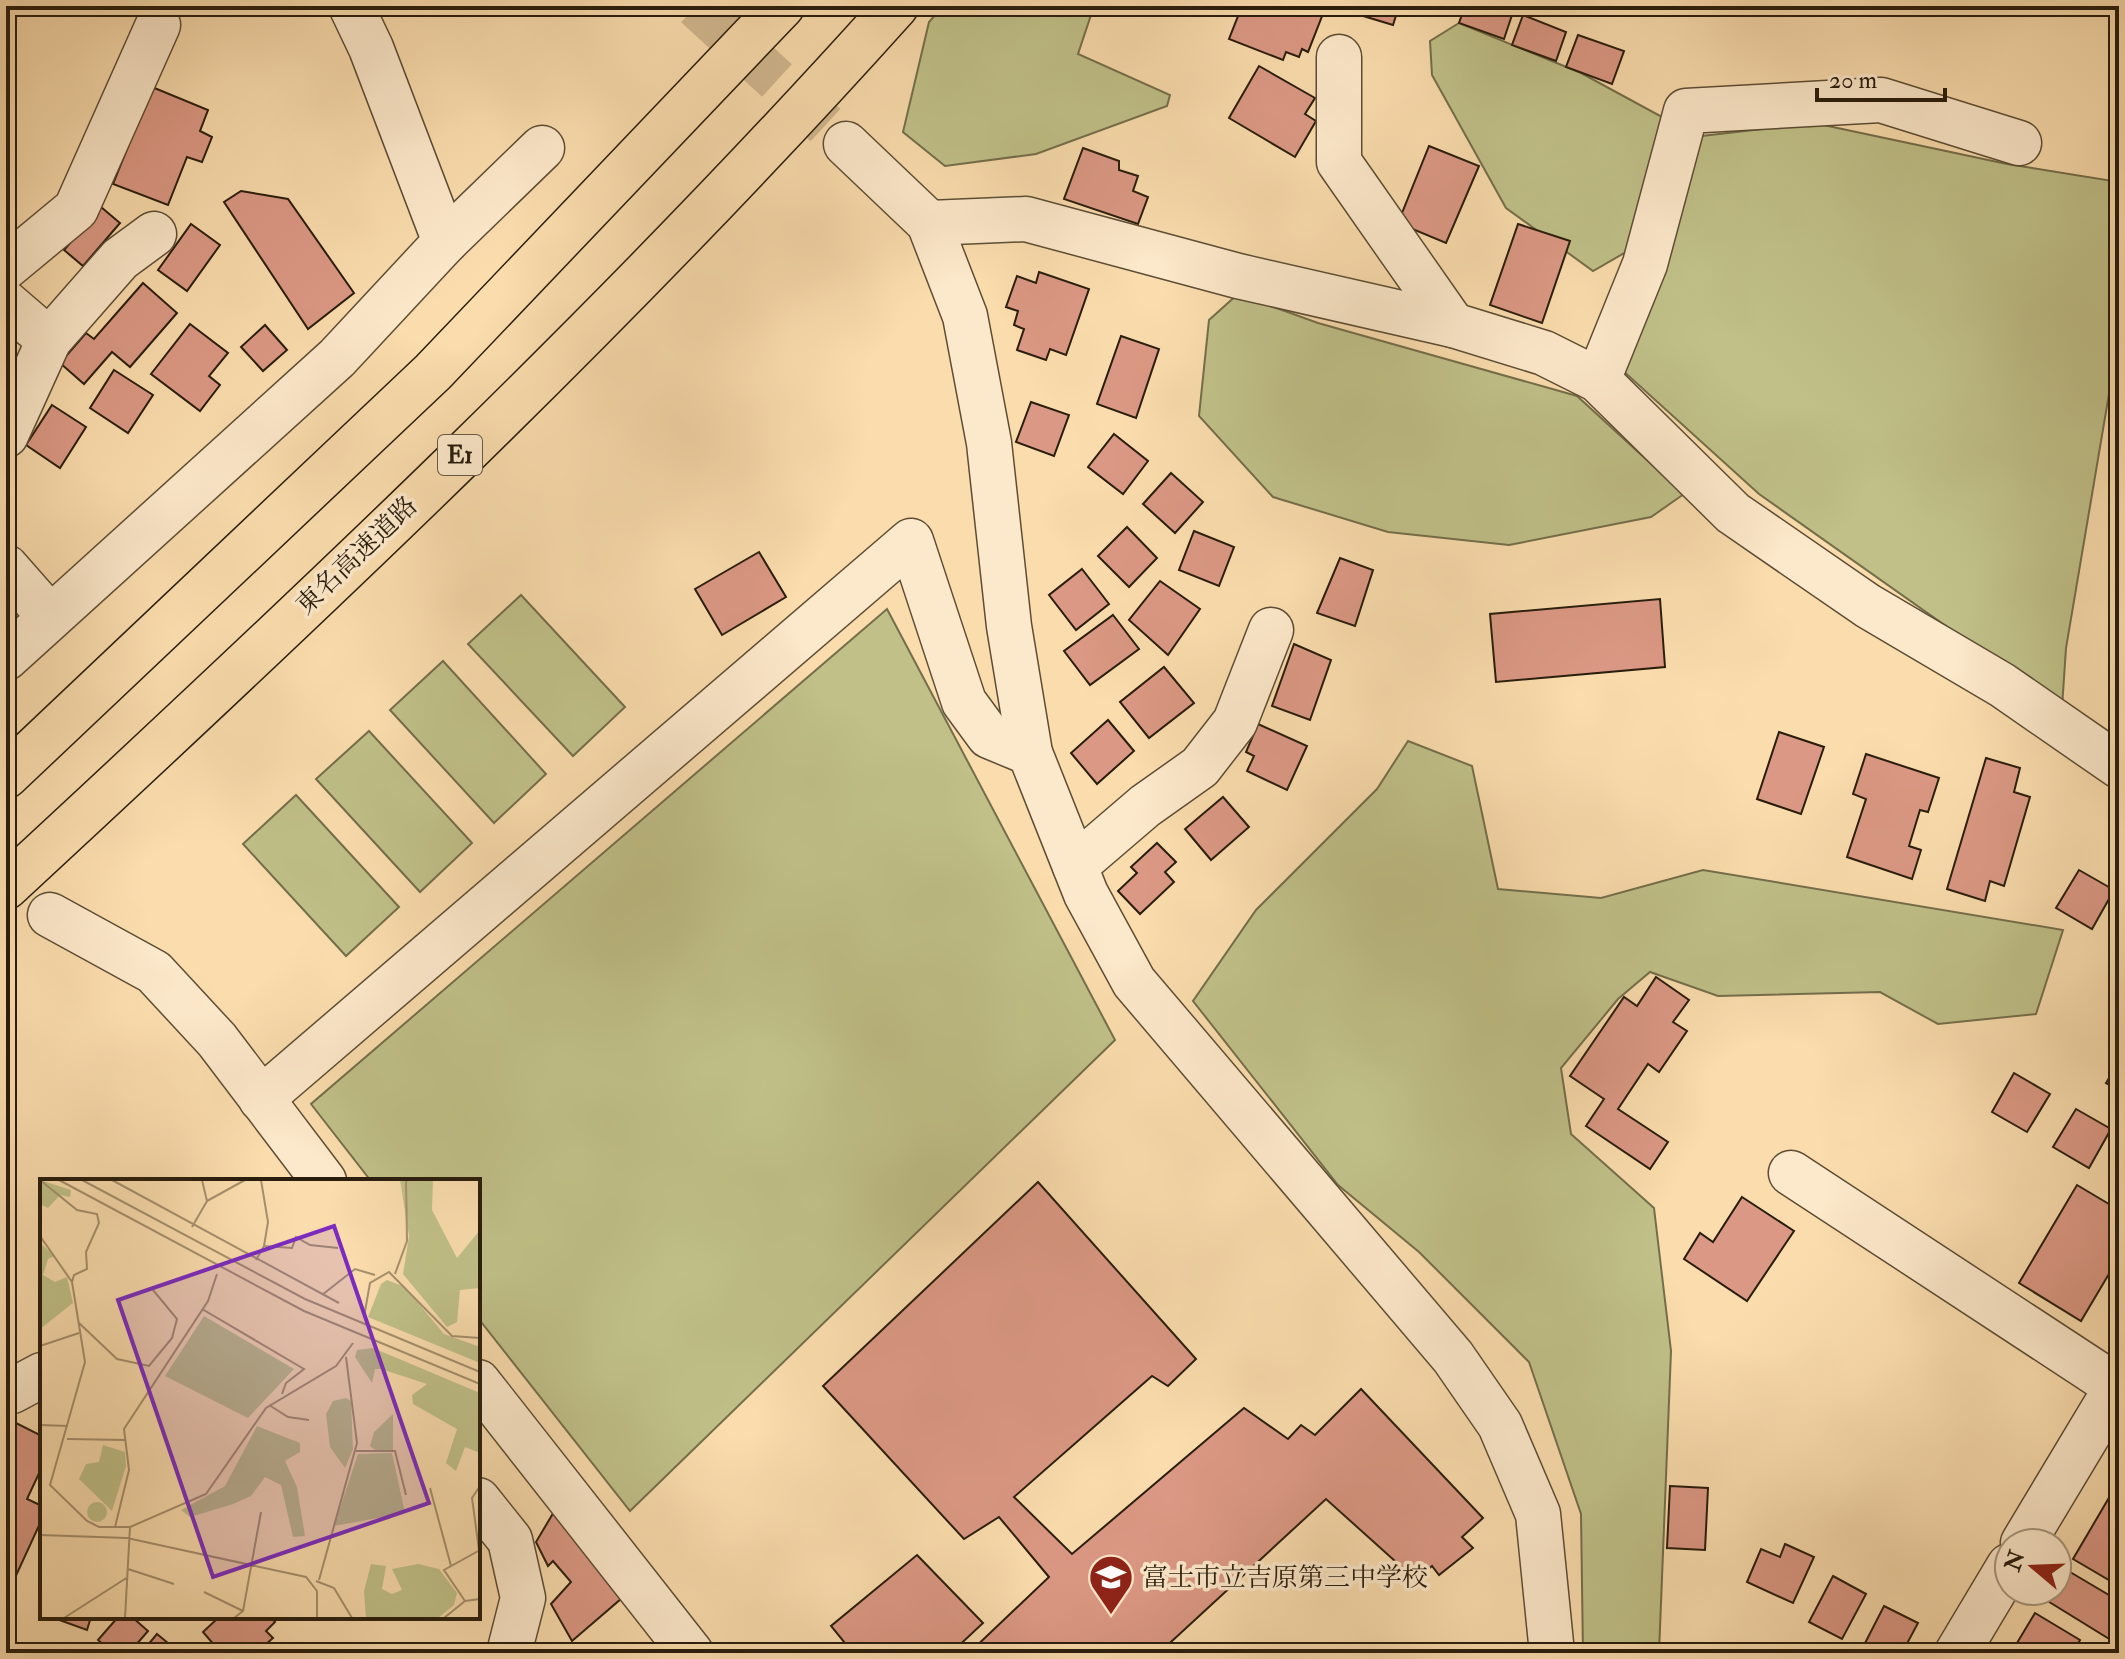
<svg xmlns="http://www.w3.org/2000/svg" width="2125" height="1659" font-family="'IM FELL Double Pica','Noto Serif JP',serif">
<style>
.green{fill:#c0c088;stroke:#746e4a;stroke-width:2}
.building{fill:#db9884;stroke:#291d0d;stroke-width:2}
.lines{fill:none;stroke-linecap:round;stroke-linejoin:round}
.minor-tunnel{stroke:#d0b68d;stroke-width:44;stroke-dasharray:44 22;stroke-linecap:butt}
.minor-casing{stroke:#5d4d35;stroke-width:47}
.highway-casing{stroke:#291d0d;stroke-width:47}
.minor{stroke:#fce8ca;stroke-width:44}
.highway{stroke:#fadcad;stroke-width:44}
.labels{text-anchor:middle;stroke-width:7;stroke-linejoin:round;paint-order:stroke}
.shield{fill:#fce8ca;stroke:#685a46;stroke-width:2}
.shield-label{font-size:24px;font-weight:bold;fill:#291d0d}
.street-label{font-size:26px;fill:#291d0d;stroke:#fce8ca}
.poi-label{font-size:26px;fill:#291d0d;stroke:#fce8ca;text-anchor:start}
.inset-road{fill:none;stroke:#a6906d;stroke-width:2}
.view{fill:#7b2cbf;fill-opacity:0.15;stroke:#7b2cbf;stroke-width:4}
.inset-edge{fill:none;stroke:#291d0d;stroke-width:4}
</style>
<rect width="100%" height="100%" fill="#fadcad"/>
<filter id="stains"><feTurbulence type="fractalNoise" baseFrequency=".0025" numOctaves="4"/><feColorMatrix values="0 0 0 0 .2 0 0 0 0 .09 0 0 0 0 .02 0 0 0 .5 -.17"/></filter>
<radialGradient id="worn" r=".72"><stop offset=".6" stop-color="#630" stop-opacity="0"/><stop offset="1" stop-color="#630" stop-opacity=".3"/></radialGradient>
<g class="green">
<path d="M 943,6 L 1094,6 L 1078,54 L 1170,95 L 1167,106 L 1036,154 L 945,166 L 903,132 L 929,22 Z"/>
<path d="M 1459,23 L 1581,73 L 1675,124 L 1633,248 L 1593,271 L 1506,208 L 1432,75 L 1430,41 Z"/>
<path d="M 1814,123 L 2007,164 L 2119,182 L 2119,335 L 2066,648 L 2062,708 L 1759,494 L 1621,369 L 1693,137 Z"/>
<path d="M 1238,294 L 1318,323 L 1577,396 L 1684,494 L 1651,517 L 1509,545 L 1388,532 L 1273,497 L 1199,416 L 1209,320 Z"/>
<path d="M 521,595 L 625,707 L 573,756 L 468,644 Z"/>
<path d="M 887,609 L 1115,1040 L 630,1511 L 478,1318 L 478,1181 L 371,1181 L 311,1104 Z"/>
<path d="M 443,661 L 546,774 L 494,823 L 390,710 Z"/>
<path d="M 369,731 L 472,843 L 420,892 L 316,779 Z"/>
<path d="M 1408,741 L 1472,766 L 1498,889 L 1601,898 L 1703,870 L 2063,930 L 2036,1014 L 1938,1024 L 1880,992 L 1718,996 L 1650,972 L 1618,999 L 1561,1068 L 1571,1134 L 1654,1208 L 1671,1351 L 1659,1653 L 1583,1653 L 1581,1514 L 1529,1362 L 1419,1252 L 1338,1185 L 1193,1001 L 1256,910 L 1377,789 Z"/>
<path d="M 296,795 L 399,907 L 346,956 L 243,844 Z"/>
</g>
<g class="building">
<path d="M 1242,6 L 1326,6 L 1308,52 L 1302,49 L 1299,57 L 1286,52 L 1283,60 L 1229,39 Z"/>
<path d="M 1352,6 L 1399,6 L 1393,25 L 1350,12 Z"/>
<path d="M 1465,6 L 1515,6 L 1504,39 L 1459,23 Z"/>
<path d="M 1523,15 L 1566,32 L 1556,61 L 1512,45 Z"/>
<path d="M 1578,35 L 1624,51 L 1612,84 L 1566,67 Z"/>
<path d="M 1259,66 L 1315,98 L 1305,114 L 1316,121 L 1295,157 L 1229,118 Z"/>
<path d="M 152,87 L 208,110 L 200,131 L 212,137 L 202,162 L 187,157 L 168,205 L 113,184 Z"/>
<path d="M 1429,146 L 1479,166 L 1446,243 L 1398,223 Z"/>
<path d="M 1083,148 L 1119,161 L 1119,170 L 1138,176 L 1133,191 L 1148,197 L 1138,224 L 1064,199 Z"/>
<path d="M 241,191 L 288,199 L 354,293 L 308,329 L 224,202 Z"/>
<path d="M 101,207 L 120,223 L 83,266 L 64,250 Z"/>
<path d="M 191,224 L 220,245 L 187,291 L 158,270 Z"/>
<path d="M 1518,224 L 1570,241 L 1542,323 L 1490,305 Z"/>
<path d="M 1039,272 L 1089,289 L 1066,355 L 1050,349 L 1046,360 L 1017,350 L 1024,329 L 1014,325 L 1018,311 L 1006,307 L 1017,276 L 1036,283 Z"/>
<path d="M 143,283 L 177,313 L 130,367 L 112,352 L 84,384 L 60,363 L 86,333 L 94,339 Z"/>
<path d="M 190,324 L 228,353 L 209,376 L 220,385 L 200,411 L 151,374 Z"/>
<path d="M 265,325 L 287,350 L 263,371 L 241,347 Z"/>
<path d="M 1121,336 L 1159,349 L 1136,418 L 1097,404 Z"/>
<path d="M 114,370 L 153,395 L 128,433 L 90,408 Z"/>
<path d="M 1031,402 L 1069,415 L 1054,456 L 1016,442 Z"/>
<path d="M 52,405 L 86,427 L 60,468 L 26,445 Z"/>
<path d="M 1114,434 L 1148,461 L 1123,494 L 1088,467 Z"/>
<path d="M 1171,473 L 1203,502 L 1175,533 L 1143,504 Z"/>
<path d="M 1127,527 L 1157,558 L 1129,587 L 1098,556 Z"/>
<path d="M 1194,531 L 1234,547 L 1219,586 L 1179,570 Z"/>
<path d="M 759,552 L 786,597 L 722,635 L 695,589 Z"/>
<path d="M 1340,558 L 1373,570 L 1355,626 L 1317,613 Z"/>
<path d="M 1082,569 L 1109,604 L 1076,630 L 1049,595 Z"/>
<path d="M 1160,581 L 1200,609 L 1168,655 L 1129,620 Z"/>
<path d="M 1660,599 L 1665,667 L 1496,682 L 1490,614 Z"/>
<path d="M 1113,615 L 1139,649 L 1090,685 L 1064,651 Z"/>
<path d="M 1294,644 L 1331,660 L 1310,720 L 1272,706 Z"/>
<path d="M 1164,667 L 1194,703 L 1149,738 L 1120,702 Z"/>
<path d="M 1108,720 L 1134,751 L 1097,784 L 1071,753 Z"/>
<path d="M 1258,724 L 1307,746 L 1287,790 L 1247,771 L 1254,756 L 1246,752 Z"/>
<path d="M 1779,732 L 1824,747 L 1801,814 L 1757,799 Z"/>
<path d="M 1866,754 L 1939,778 L 1928,812 L 1920,810 L 1909,846 L 1921,850 L 1912,879 L 1847,857 L 1866,799 L 1853,794 Z"/>
<path d="M 1986,758 L 2020,768 L 2014,792 L 2030,797 L 2004,886 L 1990,881 L 1985,901 L 1947,889 Z"/>
<path d="M 1223,797 L 1249,827 L 1211,860 L 1185,829 Z"/>
<path d="M 1157,843 L 1176,862 L 1165,872 L 1174,882 L 1140,914 L 1118,891 L 1137,873 L 1131,867 Z"/>
<path d="M 2079,870 L 2114,890 L 2092,929 L 2056,908 Z"/>
<path d="M 1656,977 L 1689,1000 L 1673,1022 L 1687,1031 L 1659,1072 L 1648,1064 L 1618,1109 L 1668,1142 L 1650,1169 L 1586,1126 L 1604,1099 L 1570,1076 L 1624,997 L 1637,1006 Z"/>
<path d="M 2119,1061 L 2119,1090 L 2106,1083 Z"/>
<path d="M 2014,1073 L 2050,1094 L 2027,1132 L 1992,1112 Z"/>
<path d="M 2076,1109 L 2111,1129 L 2089,1168 L 2053,1147 Z"/>
<path d="M 1038,1182 L 1196,1359 L 1168,1386 L 1152,1376 L 1014,1497 L 1072,1554 L 1244,1408 L 1288,1439 L 1301,1425 L 1315,1435 L 1361,1389 L 1483,1518 L 1462,1537 L 1473,1548 L 1439,1575 L 1432,1566 L 1416,1580 L 1326,1499 L 1159,1653 L 969,1653 L 1049,1577 L 999,1517 L 964,1539 L 823,1386 Z"/>
<path d="M 2077,1185 L 2119,1210 L 2119,1257 L 2081,1321 L 2019,1283 Z"/>
<path d="M 1742,1197 L 1794,1231 L 1747,1301 L 1684,1259 L 1700,1233 L 1713,1242 Z"/>
<path d="M 10,1420 L 42,1436 L 42,1467 L 27,1499 L 42,1506 L 42,1519 L 14,1580 L 6,1576 L 6,1428 Z"/>
<path d="M 1670,1486 L 1708,1488 L 1705,1550 L 1667,1548 Z"/>
<path d="M 2110,1496 L 2119,1502 L 2119,1586 L 2073,1559 Z"/>
<path d="M 555,1510 L 622,1598 L 572,1641 L 551,1604 L 571,1582 L 553,1561 L 548,1566 L 536,1542 Z"/>
<path d="M 1785,1544 L 1814,1557 L 1793,1603 L 1747,1582 L 1761,1549 L 1780,1557 Z"/>
<path d="M 917,1555 L 983,1623 L 951,1653 L 853,1653 L 831,1626 Z"/>
<path d="M 2065,1569 L 2119,1601 L 2119,1645 L 2046,1600 L 2051,1591 L 2057,1591 L 2057,1581 Z"/>
<path d="M 1833,1576 L 1866,1594 L 1842,1639 L 1809,1622 Z"/>
<path d="M 1884,1606 L 1918,1623 L 1902,1653 L 1864,1653 L 1861,1651 Z"/>
<path d="M 2035,1613 L 2080,1640 L 2072,1653 L 2011,1653 Z"/>
<path d="M 51,1617 L 91,1617 L 87,1630 Z"/>
<path d="M 118,1617 L 132,1617 L 148,1631 L 129,1653 L 113,1653 L 98,1640 Z"/>
<path d="M 219,1617 L 271,1617 L 275,1622 L 266,1631 L 273,1638 L 256,1653 L 221,1653 L 203,1632 Z"/>
<path d="M 157,1634 L 180,1653 L 141,1653 Z"/>
</g>
<g class="lines">
<path class="minor-tunnel" d="M 696,6 L 846,144"/>
<g class="minor-casing">
<g id="minor">
<path d="M 351,6 L 371,48 L 445,242"/>
<path d="M 1339,57 L 1339,162 L 1453,325"/>
<path d="M 846,144 L 929,223 L 965,316 L 989,443 L 1009,626 L 1030,753 L 1086,894 L 1134,982 L 1453,1357 L 1500,1425 L 1538,1514 L 1552,1653"/>
<path d="M 929,223 L 1026,219 L 1238,276 L 1453,325 L 1544,353 L 1598,380 L 1733,513 L 1868,606 L 2002,685 L 2119,766"/>
<path d="M 6,267 L 76,209 L 158,25"/>
<path d="M 6,303 L 49,340 L 6,435"/>
<path d="M 49,340 L 120,259 L 154,234"/>
<path d="M 1598,380 L 1645,264 L 1686,111 L 1881,100 L 2019,143"/>
<path d="M 6,567 L 50,617"/>
<path d="M 6,658 L 337,358 L 445,242 L 542,148"/>
<path d="M 1075,866 L 1145,806 L 1200,767 L 1235,722 L 1271,630"/>
<path d="M 50,915 L 154,972 L 217,1040 L 324,1181"/>
<path d="M 261,1099 L 911,541 L 964,702 L 989,736 L 1030,753"/>
<path d="M 1791,1173 L 2119,1388"/>
<path d="M 478,1382 L 691,1653"/>
<path d="M 12,1391 L 42,1375"/>
<path d="M 478,1500 L 510,1540 L 523,1598 L 509,1653"/>
<path d="M 2023,1543 L 2119,1383"/>
<path d="M 1957,1653 L 2009,1566"/>
</g>
</g>
<g class="highway-casing">
<g id="highway">
<path d="M 6,776 L 433,372 L 782,6"/>
<path d="M 6,887 C 312,604 618,316 896,6"/>
</g>
</g>
<use href="#minor" class="minor"/>
<use href="#highway" class="highway"/>
</g>
<defs>
<g id="school-pin" transform="scale(2.3)"><path d="M0 17L-7.5 6A9.5 9.5 0 1 1 7.5 6Z" fill="#8f2418" stroke="#fce8ca"/><path d="M0-5L7-2L0 1L-7-2ZM-4 1L0 2.5L4 1V4Q0 6-4 4Z" fill="#fff"/></g>
</defs>
<g fill-rule="evenodd">
<use href="#school-pin" x="1111" y="1577"/>
</g>
<g class="labels">
<rect class="shield" x="438" y="435" width="44" height="40" rx="6"/>
<g class="shield-label">
<text x="460" y="463">E1</text>
</g>
<g class="street-label">
<text transform="translate(356 555) rotate(-44)" y="9">東名高速道路</text>
</g>
<g class="poi-label">
<text x="1142" y="1586">富士市立吉原第三中学校</text>
</g>
</g>
<g transform="translate(40 1179)">
<rect width="440" height="440" fill="#fadcad"/>
<path d="M 0,1 L 31,11 L 30,18 L 20,16 L 8,29 L 0,25 ZM 360,1 L 393,1 L 392,31 L 417,79 L 440,51 L 440,109 L 420,111 L 417,143 L 407,148 L 363,95 L 369,57 ZM 0,64 L 15,77 L 8,80 L 3,96 L 15,103 L 27,98 L 33,124 L 0,150 ZM 347,101 L 365,108 L 404,155 L 440,168 L 440,184 L 328,138 L 341,105 ZM 164,137 L 254,190 L 208,239 L 125,197 ZM 333,169 L 440,214 L 440,274 L 425,268 L 416,292 L 406,284 L 417,250 L 373,225 L 372,216 L 387,205 L 341,190 L 335,190 L 332,204 L 315,178 L 317,171 ZM 306,219 L 311,222 L 313,270 L 305,289 L 290,268 L 286,235 L 293,222 ZM 353,235 L 353,271 L 335,271 L 330,267 L 334,253 ZM 217,247 L 260,264 L 260,273 L 245,282 L 257,308 L 265,357 L 253,358 L 241,306 L 225,298 L 211,317 L 193,325 L 150,338 L 141,331 L 185,307 ZM 63,266 L 85,273 L 86,287 L 72,332 L 39,300 L 46,285 L 59,283 ZM 352,274 L 365,334 L 294,347 L 318,275 ZM47 333a10 10 0 1 1 20 0a10 10 0 1 1-20 0ZM 331,385 L 346,387 L 342,410 L 352,415 L 362,411 L 352,390 L 378,385 L 399,390 L 417,414 L 414,426 L 398,439 L 326,439 L 324,412 Z" fill="#c0c088"/>
<path class="inset-road" d="M 0,1 L 37,31 L 57,35 L 59,44 L 46,73 L 47,90 L 34,96 L 32,103 L 45,183 L 10,306 L 47,342 L 59,348 L 90,348M 19,1 L 264,132 L 440,205M 42,1 L 265,120 L 440,193M 72,1 L 299,124M 221,1 L 228,43 L 224,67M 167,22 L 205,1M 152,48 L 167,22 L 162,1M 0,57 L 32,103M 216,81 L 224,67 L 252,69 L 256,58 L 270,66 L 298,69M 355,95 L 367,62 L 366,1M 282,116 L 315,90 L 335,96M 162,130 L 264,190 L 246,204 L 242,215M 324,138 L 330,104 L 349,93 L 412,157 L 440,159M 38,143 L 77,180 L 109,187 L 132,159 L 137,140 L 113,111M 0,167 L 39,154M 229,226 L 248,238 L 269,241M 0,246 L 28,247M 27,260 L 85,261M 316,272 L 355,272 L 366,316M 390,309 L 411,387M 75,348 L 89,291 L 84,250 L 168,122 L 177,95M 0,356 L 87,359 L 266,398 L 277,412 L 277,439M 439,371 L 432,319 L 440,307M 88,390 L 134,405M 279,401 L 317,264 L 306,178M 276,402 L 294,409 L 312,439M 164,413 L 203,432M 425,422 L 404,391 L 440,371M 24,439 L 88,398M 85,439 L 90,348 L 166,315 L 226,229 L 296,187 L 313,164M 194,439 L 203,432 L 221,333M 404,439 L 425,422 L 440,420"/>
<path class="view" d="M 294,47 L 389,324 L 173,398 L 78,121 Z"/>
<rect width="440" height="440" class="inset-edge"/>
</g>
<rect width="2125" height="1659" fill="none" stroke="#fadcad" stroke-width="32"/>
<rect x="8" y="8" width="2109" height="1643" fill="none" stroke="#291d0d" stroke-width="4"/>
<rect x="16" y="16" width="2093" height="1627" fill="none" stroke="#291d0d" stroke-width="2"/>
<g transform="translate(2033 1567) rotate(289)"><circle r="38" fill="#fce8ca" stroke="#a8977e" stroke-width="2"/>
<path d="M0-6L14 30L0 20L-14 30Z" fill="#8f2418"/>
<text y="-12" font-size="22" font-weight="bold" text-anchor="middle" fill="#291d0d">N</text>
</g>
<path d="M1817 88v12h128v-12" fill="none" stroke="#291d0d" stroke-width="4"/>
<text x="1829" y="88" font-size="24" fill="#291d0d" stroke="#fce8ca" stroke-width="6" paint-order="stroke">20 m</text>
<rect width="100%" height="100%" filter="url(#stains)"/>
<rect width="100%" height="100%" fill="url(#worn)"/>
</svg>
